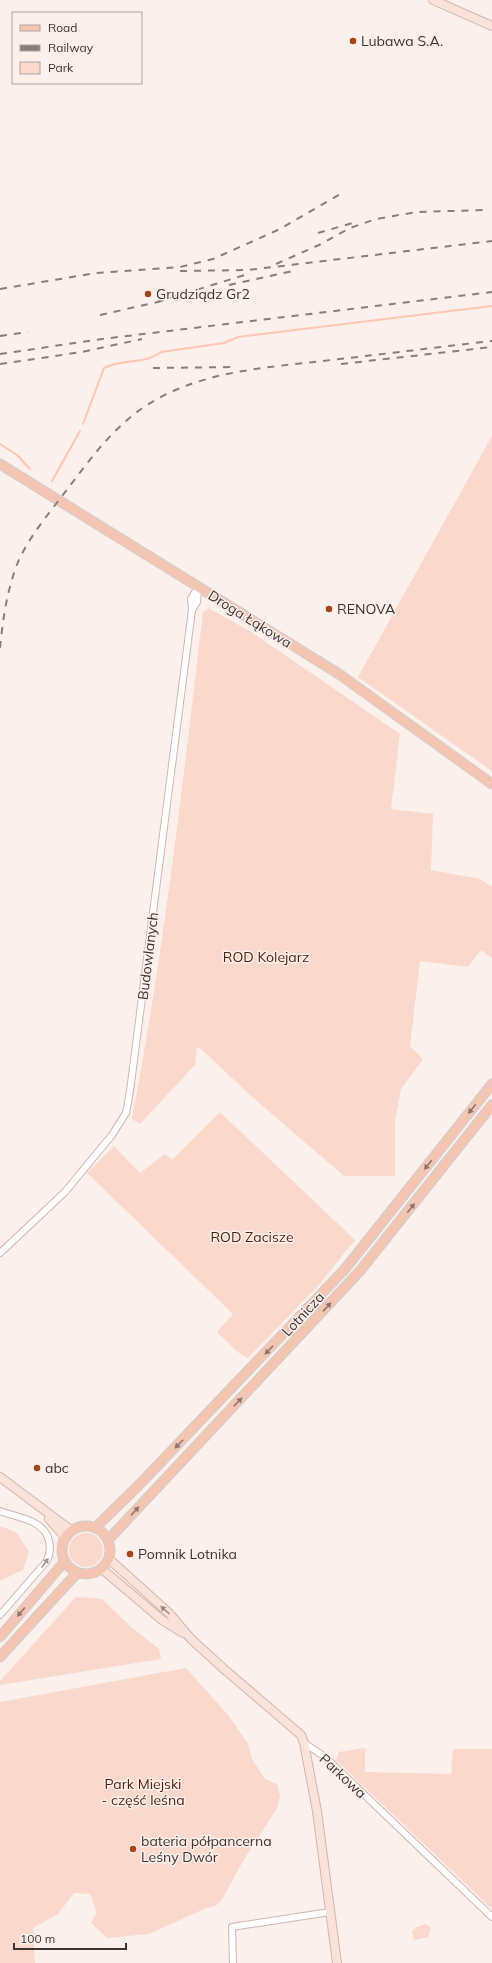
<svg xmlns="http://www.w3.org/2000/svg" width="492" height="1963" font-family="Mulish,sans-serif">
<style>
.green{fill:#fad8cb}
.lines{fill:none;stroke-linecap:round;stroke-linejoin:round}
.stream{stroke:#ffc5b0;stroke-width:2}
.street-casing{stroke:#d0b6ad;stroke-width:8}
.secondary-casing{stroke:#d0b6ad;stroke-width:10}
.primary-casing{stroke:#d0cecd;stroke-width:11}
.street{stroke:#fff;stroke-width:6}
.secondary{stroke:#fae2d9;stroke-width:8}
.primary{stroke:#f4c5b3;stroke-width:9}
.rail{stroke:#887d79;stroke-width:2;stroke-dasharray:7 7;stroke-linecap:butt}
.oneway{fill:#8f756a}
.oneway2{fill:#9e9997}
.oneway3{fill:#9c8a84}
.poi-dot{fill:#a94318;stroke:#fbf0ec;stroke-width:1.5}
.labels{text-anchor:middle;stroke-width:3;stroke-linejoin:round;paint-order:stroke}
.poi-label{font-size:14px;fill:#3d332f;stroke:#fbf0ec;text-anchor:start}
.street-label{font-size:14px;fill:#3d332f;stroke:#fbf0ec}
.park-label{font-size:14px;fill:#511e09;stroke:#fbf0ec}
</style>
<rect width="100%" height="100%" fill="#fbf0ec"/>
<g class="green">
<path d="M 492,436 L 492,771 L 358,677 Z"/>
<path d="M 208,608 L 250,631 L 400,734 L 391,809 L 433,814 L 431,870 L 480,879 L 492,887 L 492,958 L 481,950 L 468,967 L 420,961 L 410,1046 L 423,1059 L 401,1089 L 395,1121 L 395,1176 L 344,1176 L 250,1095 L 200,1048 L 197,1048 L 195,1065 L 140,1124 L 132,1119 C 164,951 183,782 203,612 Z"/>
<path d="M 220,1112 L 355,1240 L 317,1287 L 248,1358 L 236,1351 L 217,1332 L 233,1314 L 87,1173 L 114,1146 L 140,1173 L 165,1154 L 172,1160 Z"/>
<path d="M 0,1526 L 16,1532 L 29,1552 L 23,1570 L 0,1581 Z"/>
<circle cx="86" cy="1550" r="17"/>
<path d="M 76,1597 L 102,1599 L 131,1627 L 159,1649 L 161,1659 L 0,1685 L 0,1681 Z"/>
<path d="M 186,1668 L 229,1716 L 248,1744 L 252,1759 L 265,1779 L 277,1784 L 280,1796 L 277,1808 L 243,1861 L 224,1896 L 217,1905 L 204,1909 L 149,1934 L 107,1938 L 91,1923 L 97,1912 L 90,1894 L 74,1893 L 58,1914 L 33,1928 L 35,1963 L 0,1963 L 0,1702 Z"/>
<path d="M 365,1748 L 365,1772 L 451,1774 L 453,1749 L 492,1749 L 492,1909 L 336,1760 L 339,1752 Z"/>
<path d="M 425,1924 L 431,1927 L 428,1937 L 414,1940 L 412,1931 L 415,1928 Z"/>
</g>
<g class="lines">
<g class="stream">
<path d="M 83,424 L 104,368 C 122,359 146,364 161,352 L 224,343 L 238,337 L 492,306"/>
<path d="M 0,444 L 17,455 L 30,469"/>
<path d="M 52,481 L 80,431"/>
</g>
<g class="street-casing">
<g id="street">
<path d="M 192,610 L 197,602 L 198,590"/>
<path d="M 0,1253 L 65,1192 L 112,1135 L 126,1113 L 130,1091 L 192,610 L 191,599 L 198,587"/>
<path d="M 0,1511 C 17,1518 44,1519 49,1541 C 51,1549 50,1555 46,1562 L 0,1615"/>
<path d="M 304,1743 L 325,1757 L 492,1917"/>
<path d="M 233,1963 L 232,1927 L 330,1912"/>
</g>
</g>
<g class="secondary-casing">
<g id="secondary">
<path d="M 433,0 L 492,26"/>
<path d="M 0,1477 L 72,1531"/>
<path d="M 49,1519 L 66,1538"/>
<path d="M 109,1559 L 169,1613 L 191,1639 L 224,1669 L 301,1735 L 304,1743 L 317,1811 L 337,1963"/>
<path d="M 102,1569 L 162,1620 L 183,1633"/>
</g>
</g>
<g class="primary-casing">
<g id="primary">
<path d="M 0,464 L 339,674 L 492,784"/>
<circle cx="86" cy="1550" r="24"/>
<path d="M 95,1528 L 138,1486 L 345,1269 L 492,1084"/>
<path d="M 108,1540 L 360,1271 L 492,1105"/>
<path d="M 0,1637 L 65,1561"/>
<path d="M 0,1657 L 77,1573"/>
</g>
</g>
<use href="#street" class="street"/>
<use href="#secondary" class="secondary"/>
<use href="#primary" class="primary"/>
<g class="rail">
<path d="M 318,233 L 356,222"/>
<path d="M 276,264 L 319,245 L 350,228 L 376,219 L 417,212 L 486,210"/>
<path d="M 180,271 L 248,270 L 492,241"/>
<path d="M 229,285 L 297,270"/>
<path d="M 0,289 L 96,273 L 180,267 L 213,259 L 280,229 L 342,193"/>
<path d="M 157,302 L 248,274"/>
<path d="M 100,315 L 162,301"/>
<path d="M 0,336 L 28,332"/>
<path d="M 0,354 L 102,339 L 492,292"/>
<path d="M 0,364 L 82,352 L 142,339"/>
<path d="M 341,364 L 492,347"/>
<path d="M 153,368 L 237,367"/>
<path d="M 0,648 C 3,618 7,590 18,562 C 30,535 51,511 69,487 C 91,458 113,428 144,407 C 200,370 266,368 331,360 C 385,354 438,347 492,341"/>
</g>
</g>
<defs><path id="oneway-solid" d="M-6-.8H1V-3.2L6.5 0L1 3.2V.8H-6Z"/></defs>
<g class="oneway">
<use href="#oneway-solid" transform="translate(472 1109) rotate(128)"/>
<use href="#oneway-solid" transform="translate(428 1165) rotate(128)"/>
<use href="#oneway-solid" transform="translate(411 1208) rotate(-52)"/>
<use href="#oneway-solid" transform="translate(327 1307) rotate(-47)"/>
<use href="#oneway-solid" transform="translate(269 1350) rotate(134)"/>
<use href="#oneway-solid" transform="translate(238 1402) rotate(-46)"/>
<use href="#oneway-solid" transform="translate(179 1444) rotate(134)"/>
<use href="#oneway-solid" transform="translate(135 1511) rotate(-47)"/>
<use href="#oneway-solid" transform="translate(21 1612) rotate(130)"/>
</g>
<use class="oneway2" href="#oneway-solid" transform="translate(45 1563) rotate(-55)"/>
<use class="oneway3" href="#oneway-solid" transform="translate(165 1610) rotate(-138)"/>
<g class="poi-dot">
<circle cx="353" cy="41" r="4"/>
<circle cx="148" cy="294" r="4"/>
<circle cx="329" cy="609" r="4"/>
<circle cx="37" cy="1468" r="4"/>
<circle cx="130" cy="1554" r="4"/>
<circle cx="133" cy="1849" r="4"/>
</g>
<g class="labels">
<g class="poi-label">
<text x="361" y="46">Lubawa S.A.</text>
<text x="156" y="299">Grudziądz Gr2</text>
<text x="337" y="614">RENOVA</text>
<text x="45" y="1473">abc</text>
<text x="138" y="1559">Pomnik Lotnika</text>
<text x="141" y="1846">bateria półpancerna<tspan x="141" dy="16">Leśny Dwór</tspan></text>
</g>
<g class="street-label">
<text transform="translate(250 619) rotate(32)" y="5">Droga Łąkowa</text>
<text transform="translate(148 956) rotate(-83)" y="5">Budowlanych</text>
<text transform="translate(303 1314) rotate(-47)" y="5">Lotnicza</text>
<text transform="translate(343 1776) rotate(43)" y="5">Parkowa</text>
</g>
<g class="park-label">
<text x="266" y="962">ROD Kolejarz</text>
<text x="252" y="1242">ROD Zacisze</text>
<text x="143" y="1789">Park Miejski<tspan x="143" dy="16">- część leśna</tspan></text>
</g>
</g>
<rect x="12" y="12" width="130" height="72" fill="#fbf0ec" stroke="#afa4a0"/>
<rect x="20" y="25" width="20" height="6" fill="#f4c5b3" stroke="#afa4a0"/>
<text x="48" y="32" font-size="12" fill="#3d332f">Road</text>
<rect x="20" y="45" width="20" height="6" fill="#887d79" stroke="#afa4a0"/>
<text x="48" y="52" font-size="12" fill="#3d332f">Railway</text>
<rect x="20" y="62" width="20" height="12" fill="#fad8cb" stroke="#afa4a0"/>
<text x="48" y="72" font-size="12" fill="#3d332f">Park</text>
<path d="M14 1943v6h112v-6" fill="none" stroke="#3d332f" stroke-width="2"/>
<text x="20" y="1943" font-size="12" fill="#3d332f" stroke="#fbf0ec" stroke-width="3" paint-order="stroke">100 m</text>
</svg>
